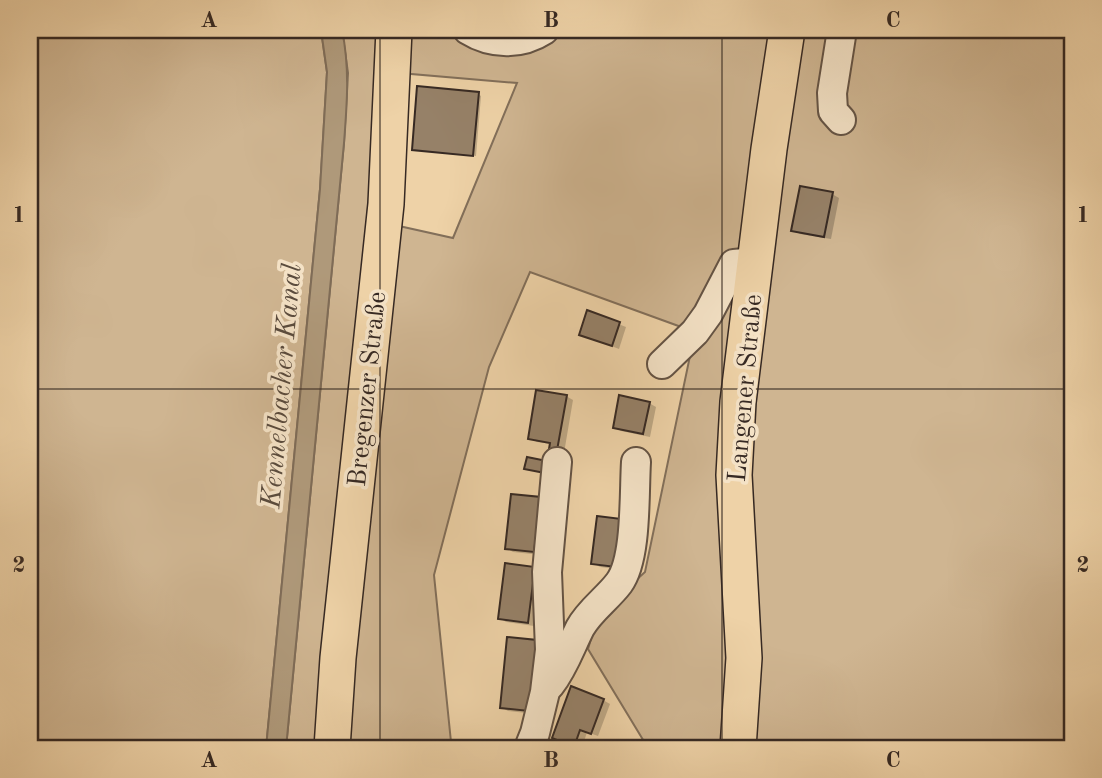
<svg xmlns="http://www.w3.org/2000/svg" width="1102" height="778" font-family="'Old Standard TT',serif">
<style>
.green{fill:#cfb591;stroke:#826f5a;stroke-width:2}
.water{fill:#af997a;stroke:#7f6c57;stroke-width:2}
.shadow{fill:#0003}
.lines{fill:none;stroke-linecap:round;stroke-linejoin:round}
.stream{stroke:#7f6c57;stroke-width:6}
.building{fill:#968168;stroke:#362923;stroke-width:2}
.minor-casing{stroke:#645344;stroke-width:32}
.major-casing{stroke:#362923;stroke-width:38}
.minor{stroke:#f4e2c6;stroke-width:28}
.major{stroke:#eed2a7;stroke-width:35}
.grid{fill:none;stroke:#362923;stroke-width:2;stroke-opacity:0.55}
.labels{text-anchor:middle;stroke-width:7;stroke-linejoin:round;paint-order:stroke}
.street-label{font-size:26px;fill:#362923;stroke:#f4e2c6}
.water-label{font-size:28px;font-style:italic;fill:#5a4b3d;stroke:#f4e2c6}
.neatline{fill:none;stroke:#362923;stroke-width:2.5}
.grid-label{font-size:23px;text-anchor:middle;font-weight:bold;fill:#362923}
</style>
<rect width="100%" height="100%" fill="#eed2a7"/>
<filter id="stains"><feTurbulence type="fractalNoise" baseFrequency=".00286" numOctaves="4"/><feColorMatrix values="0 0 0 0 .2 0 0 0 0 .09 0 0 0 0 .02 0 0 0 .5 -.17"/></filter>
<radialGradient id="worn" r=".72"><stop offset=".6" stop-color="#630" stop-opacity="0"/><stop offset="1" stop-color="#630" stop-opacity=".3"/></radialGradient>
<g class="green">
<path d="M 30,30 L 321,30 L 327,72 L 320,189 L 266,748 L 30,748 Z"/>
<path d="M 342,30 L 383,30 L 383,39 L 320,748 L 286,748 L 344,143 L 348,73 Z"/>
<path d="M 402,30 L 453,30 L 467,42 L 550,38 L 560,30 L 1072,30 L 1072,748 L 648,748 L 588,649 L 598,615 L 645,572 L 695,332 L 530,272 L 489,367 L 434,575 L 451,742 L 490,748 L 341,748 L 390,224 L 453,238 L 517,83 L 400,73 Z"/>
</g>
<path class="water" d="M 321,30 L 342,30 C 350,68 347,104 344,143 L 286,748 L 266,748 L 320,189 L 327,72 Z"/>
<g class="shadow">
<path d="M 478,94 L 481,96 L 476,156 L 413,149 Z"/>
<path d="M 832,194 L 839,198 L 831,239 L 800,234 L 793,230 Z"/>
<path d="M 588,312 L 626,327 L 619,349 L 581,334 Z"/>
<path d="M 566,396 L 573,400 L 563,459 L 552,444 L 537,442 L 530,438 Z"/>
<path d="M 649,403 L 656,407 L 650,437 L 621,431 L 615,427 Z"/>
<path d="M 540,499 L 541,555 L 513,552 L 506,548 Z"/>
<path d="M 599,518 L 631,571 L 600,567 L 593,563 Z"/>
<path d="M 506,565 L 541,572 L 534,626 L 506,622 L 500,618 Z"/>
<path d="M 536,642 L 536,714 L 508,711 L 501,707 Z"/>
<path d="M 603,700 L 610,704 L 598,736 L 587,732 L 582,748 L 561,741 Z"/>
</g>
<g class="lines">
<path class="stream" d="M 1064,30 L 1066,33 L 1072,31"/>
</g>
<g class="building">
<path d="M 417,86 L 479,92 L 473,156 L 412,150 Z"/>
<path d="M 800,186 L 833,192 L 824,237 L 791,231 Z"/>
<path d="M 587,310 L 620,322 L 612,346 L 579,335 Z"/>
<path d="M 536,390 L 567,395 L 556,456 L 548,455 L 550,443 L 528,439 Z"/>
<path d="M 619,395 L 650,402 L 643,434 L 613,428 Z"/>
<path d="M 527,457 L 547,461 L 545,473 L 524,469 Z"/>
<path d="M 511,494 L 541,497 L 534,552 L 505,549 Z"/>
<path d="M 597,516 L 630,520 L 624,568 L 591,564 Z"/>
<path d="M 505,563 L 535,567 L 528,623 L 498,619 Z"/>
<path d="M 507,637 L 537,640 L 529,711 L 500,708 Z"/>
<path d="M 571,686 L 604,699 L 591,734 L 580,730 L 574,747 L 552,738 Z"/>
</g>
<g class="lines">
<g class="minor-casing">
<g id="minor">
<path d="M 468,30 C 492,45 521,45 544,30"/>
<path d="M 841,120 L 833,111 L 832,93 L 842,30"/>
<path d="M 662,364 L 695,332 L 708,314 L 734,264 L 755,262"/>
<path d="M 550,685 C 564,667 570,648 580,628 C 590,610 607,599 619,583 C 637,559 634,493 636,462"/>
<path d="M 529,748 L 535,733 L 545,692 L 550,650 L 547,572 L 557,462"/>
</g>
</g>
<g class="major-casing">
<g id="major">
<path d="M 332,748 L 338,658 L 386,204 L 394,30"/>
<path d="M 738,748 L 744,658 L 734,475 L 738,402 L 769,149 L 787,30"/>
</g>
</g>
<use href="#minor" class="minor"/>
<use href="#major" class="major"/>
</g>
<path class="grid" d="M 380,30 L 380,748M 722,30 L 722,748M 30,389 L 1072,389"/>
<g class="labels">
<g class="street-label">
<text transform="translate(744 388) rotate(-85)" y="9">Langener Straße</text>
<text transform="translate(366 389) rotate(-84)" y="9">Bregenzer Straße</text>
</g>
<g class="water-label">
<text transform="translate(280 386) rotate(-85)" y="10">Kennelbacher Kanal</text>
</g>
</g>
<rect width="1102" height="778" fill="none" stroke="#eed2a7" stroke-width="77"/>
<rect x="38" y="38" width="1026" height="702" class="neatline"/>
<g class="grid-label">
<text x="209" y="27">A</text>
<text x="551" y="27">B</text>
<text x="893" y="27">C</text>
<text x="19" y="222">1</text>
<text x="1083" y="222">1</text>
<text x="19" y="572">2</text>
<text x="1083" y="572">2</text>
<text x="209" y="767">A</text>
<text x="551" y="767">B</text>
<text x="893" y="767">C</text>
</g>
<rect width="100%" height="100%" filter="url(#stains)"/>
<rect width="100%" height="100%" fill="url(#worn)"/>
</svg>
